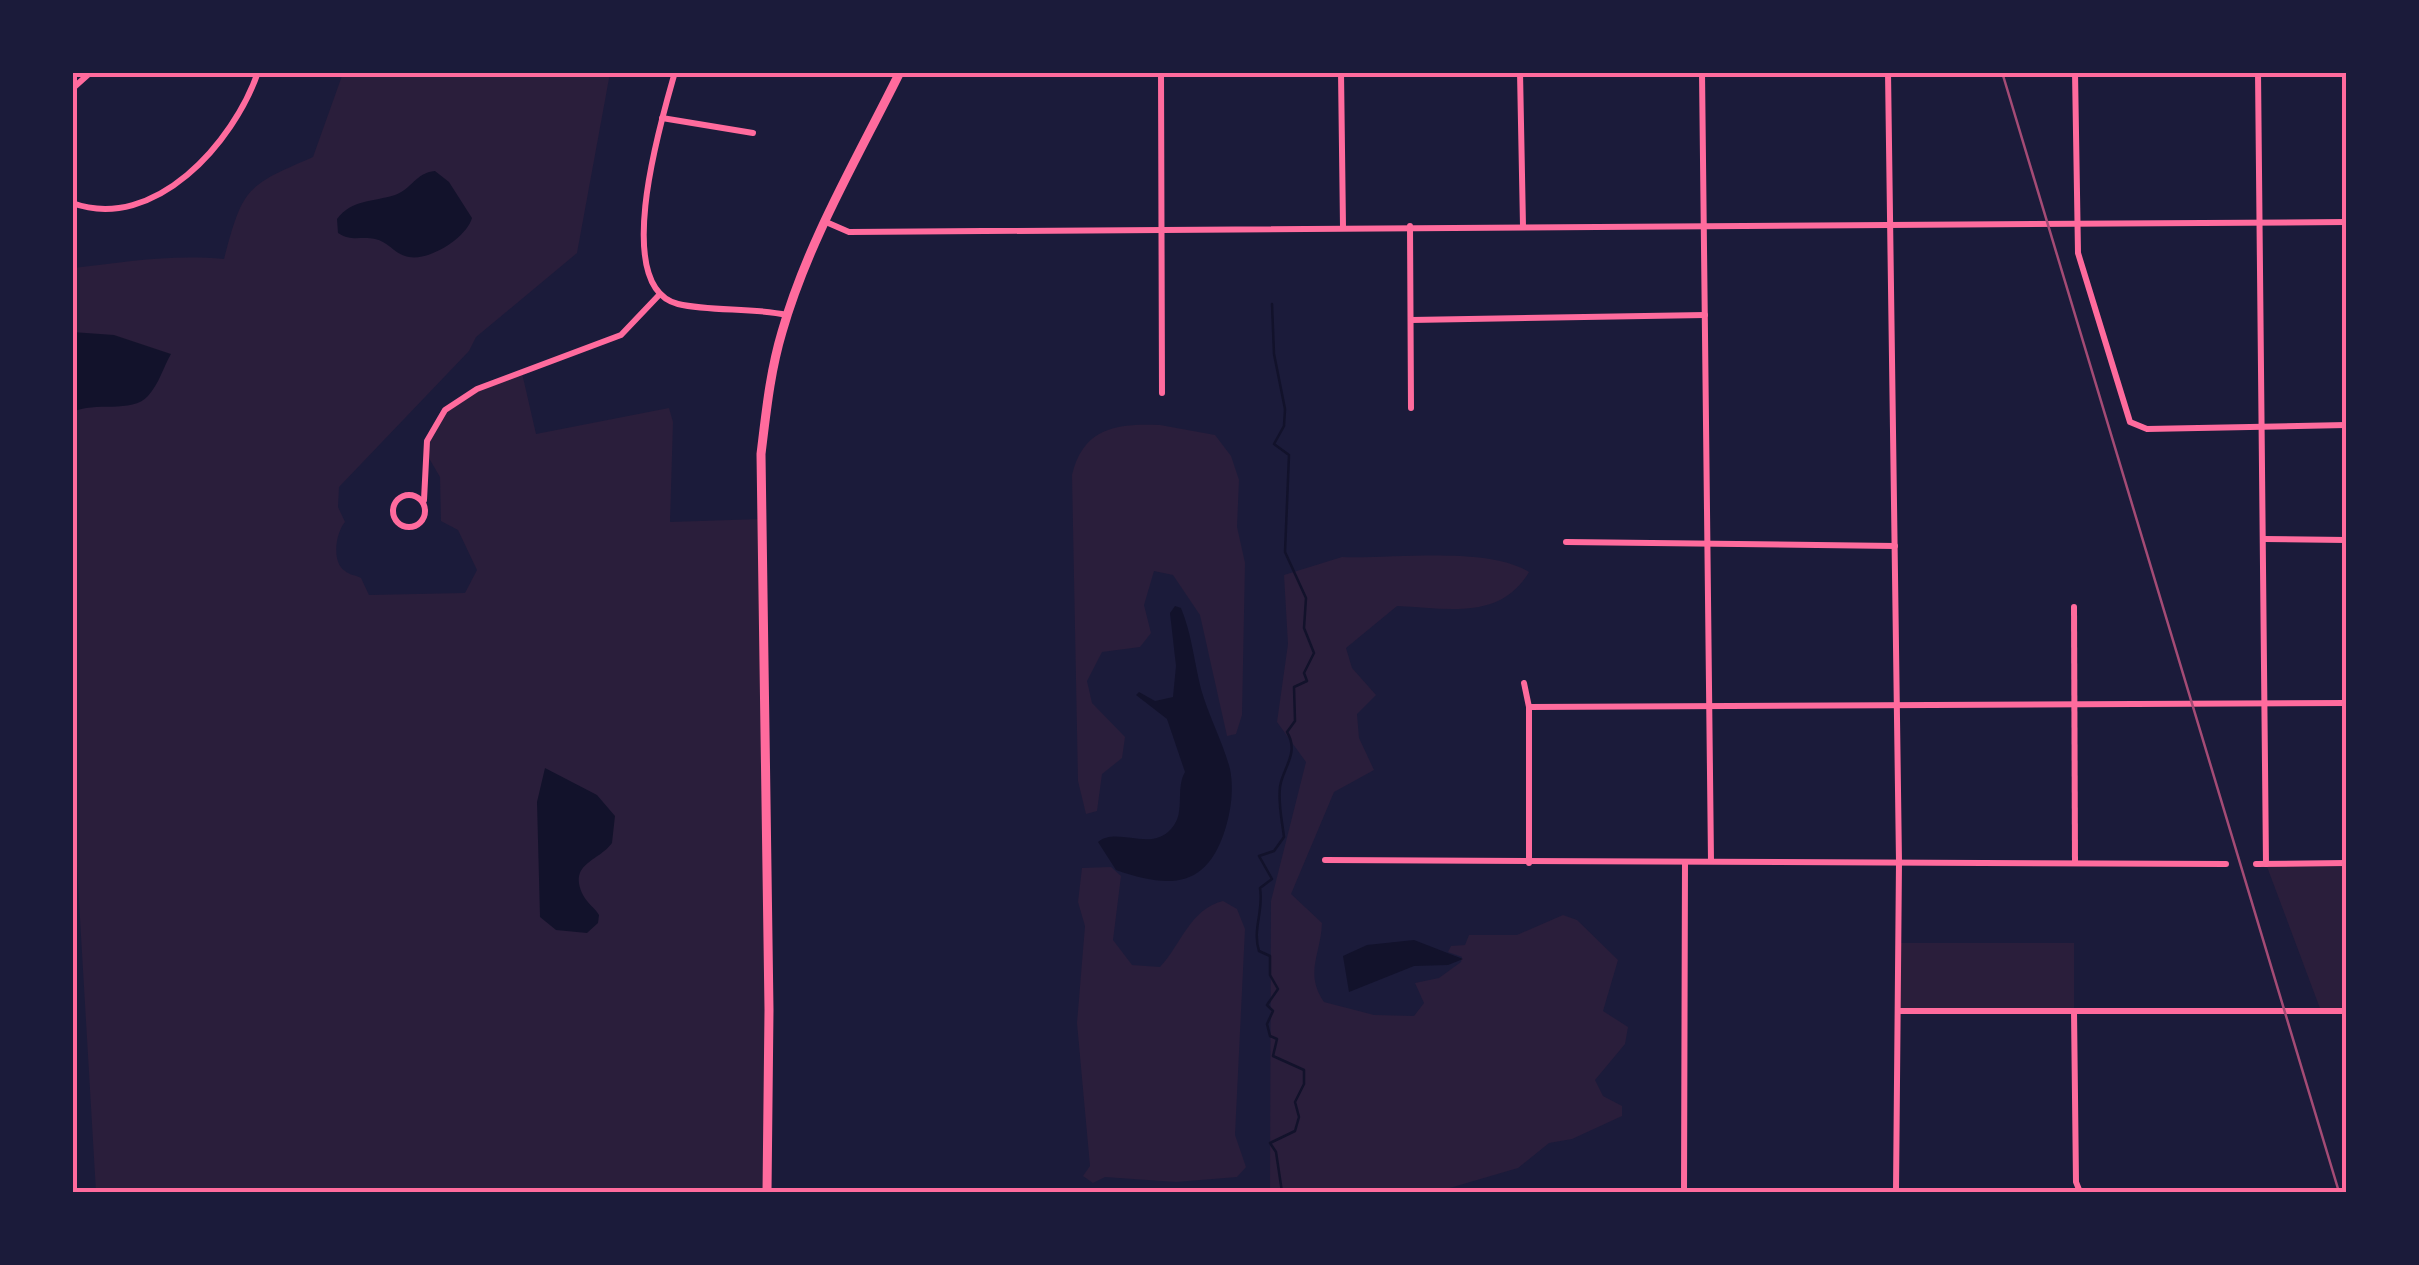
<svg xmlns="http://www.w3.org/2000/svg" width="2419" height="1265" font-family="Signika,sans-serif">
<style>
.green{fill:#2a1e3b}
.water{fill:#12122b}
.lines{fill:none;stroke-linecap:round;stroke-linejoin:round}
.stream{stroke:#12122b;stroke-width:2.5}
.minor{stroke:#ff6b9d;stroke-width:6}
.secondary{stroke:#ff6b9d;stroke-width:9}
.rail{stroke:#a44b75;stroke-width:2.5}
.neatline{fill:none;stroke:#ff6b9d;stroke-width:4}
</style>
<rect width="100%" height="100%" fill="#1b1b3a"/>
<g class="green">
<path d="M 343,73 L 610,73 L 577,253 L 476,337 L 469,351 L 339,487 L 338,507 L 345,522 C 336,532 331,562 345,571 C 349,575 356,575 361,578 L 369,595 L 465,593 L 477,570 L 458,530 L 441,521 L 440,477 L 426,453 C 436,402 478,389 522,373 L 536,434 L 669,408 L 673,422 L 670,522 L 762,519 L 767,1192 L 96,1192 L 77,867 L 73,866 L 73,268 C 125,262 171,254 224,259 C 243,187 246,186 313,157 Z"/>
<path d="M 1160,425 L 1215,435 L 1231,456 L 1239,480 L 1237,527 L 1245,563 L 1242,715 L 1236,734 L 1227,736 L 1200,615 L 1173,575 L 1154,571 L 1144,605 L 1151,633 L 1140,647 L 1102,652 L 1087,681 L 1092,703 L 1125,737 L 1122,758 L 1102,774 L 1097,811 L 1086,814 L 1078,781 L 1072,475 C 1083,428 1116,423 1160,425 Z"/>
<path d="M 1342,557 C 1394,559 1487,546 1529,572 C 1500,621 1446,608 1397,606 L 1346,648 L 1352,668 L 1376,695 L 1357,714 L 1359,738 L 1374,770 L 1334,792 L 1291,894 L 1322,923 C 1321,954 1304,973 1324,1002 L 1374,1015 L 1414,1016 L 1424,1003 L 1415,983 L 1439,978 L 1461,962 L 1462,957 L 1448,952 L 1451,946 L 1465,945 L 1469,935 L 1517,935 L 1563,915 L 1577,920 L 1618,960 L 1603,1011 L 1628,1027 L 1625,1044 L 1595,1080 L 1603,1096 L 1622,1106 L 1622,1116 L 1572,1139 L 1549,1143 L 1518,1168 L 1436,1192 L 1270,1192 L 1271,901 L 1306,762 L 1277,722 L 1288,644 L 1284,575 Z"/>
<path d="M 2346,863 L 2346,1011 L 2321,1011 L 2266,864 Z"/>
<path d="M 1111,867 L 1121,876 L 1113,940 L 1132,965 L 1160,967 C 1181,945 1190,909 1223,901 L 1237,909 L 1245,929 L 1235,1135 L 1246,1167 L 1237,1177 L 1176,1182 L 1105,1177 L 1093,1183 L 1083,1176 L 1090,1166 L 1077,1023 L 1085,926 L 1078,902 L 1082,868 Z"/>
<rect x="1898" y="943" width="176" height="68"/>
</g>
<g class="water">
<path d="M 435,171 L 449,182 L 472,218 C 467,237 430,261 409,257 C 395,255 389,242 375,239 C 360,236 352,242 338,233 L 337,219 C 352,199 373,202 395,195 C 412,189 415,173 435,171 Z"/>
<path d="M 72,332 L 114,335 L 171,354 C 163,368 159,384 148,396 C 132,414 94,401 73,412 Z"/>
<path d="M 1175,606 L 1181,608 C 1192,635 1194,661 1201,689 C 1209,717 1223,742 1230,769 C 1234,789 1231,811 1225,830 C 1206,890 1168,888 1116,870 L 1098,842 C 1117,827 1147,850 1168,832 C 1188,815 1174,791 1185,772 L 1167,719 L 1136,695 L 1139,692 L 1155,701 L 1173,697 L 1176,666 L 1170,613 Z"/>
<path d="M 545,768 L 597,795 L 615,816 L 612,843 C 598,862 568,863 583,895 C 587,903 595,908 599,915 L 598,923 L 587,933 L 556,930 L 540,917 L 537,802 Z"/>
<path d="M 1414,940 L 1463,959 L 1448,965 L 1414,966 L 1349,992 L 1343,956 L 1367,945 Z"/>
</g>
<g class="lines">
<path class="stream" d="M 1272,304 L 1274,354 L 1285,409 L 1284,426 L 1274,444 L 1289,455 L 1285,552 L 1306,598 L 1304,628 L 1314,653 L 1304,673 L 1307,681 L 1294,687 L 1295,721 L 1287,732 C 1300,753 1282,769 1280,787 C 1278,804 1282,820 1284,837 L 1274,851 L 1259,856 L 1272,879 L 1260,888 C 1264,911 1252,929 1259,951 L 1270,956 L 1270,975 L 1278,989 L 1267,1005 L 1273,1011 L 1267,1024 L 1270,1036 L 1277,1039 L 1273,1056 L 1304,1070 L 1304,1084 L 1295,1102 L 1299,1117 L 1295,1131 L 1270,1143 L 1276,1152 L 1282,1192"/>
<g class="minor">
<path d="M 675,72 C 662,118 610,287 678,304 C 713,312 751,307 787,315"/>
<path d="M 1161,72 L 1162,393"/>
<path d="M 1341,72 L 1343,227"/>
<path d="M 1520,72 L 1523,226"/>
<path d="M 1702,72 L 1711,861"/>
<path d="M 1888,72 L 1899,862 L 1896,1192"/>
<path d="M 2075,72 L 2078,253 L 2130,422 L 2147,429 L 2346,425"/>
<path d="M 2258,72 L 2266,864"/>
<path d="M 72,89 L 91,72"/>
<path d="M 662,118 L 753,133"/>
<path d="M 72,203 C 155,233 234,142 258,72"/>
<path d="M 826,222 L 849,232 L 2346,222"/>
<path d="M 1410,226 L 1411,408"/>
<path d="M 1411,320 L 1705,315"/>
<circle cx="409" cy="511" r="16"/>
<path d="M 424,500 L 427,441 L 445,410 L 477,389 L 621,335 L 660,294"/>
<path d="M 2264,539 L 2346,540"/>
<path d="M 1566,542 L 1895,546"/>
<path d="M 2074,607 L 2075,863"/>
<path d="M 1524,683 L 1529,707 L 1529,863"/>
<path d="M 1529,707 L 2346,703"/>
<path d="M 1325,860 L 2226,864"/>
<path d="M 2256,864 L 2346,863"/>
<path d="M 1898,1011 L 2346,1011"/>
<path d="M 2074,1011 L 2076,1182 L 2080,1192"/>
<path d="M 1684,1192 L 2092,1192"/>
<path d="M 1684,1192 L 1685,862"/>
</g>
<path class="secondary" d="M 767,1192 L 769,1010 L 761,454 C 766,413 770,372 782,332 C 808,241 858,157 900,72"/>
<path class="rail" d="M 2002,72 L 2339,1192"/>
</g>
<rect width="2419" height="1265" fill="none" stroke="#1b1b3a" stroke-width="150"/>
<rect x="75" y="75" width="2269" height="1115" class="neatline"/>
</svg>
